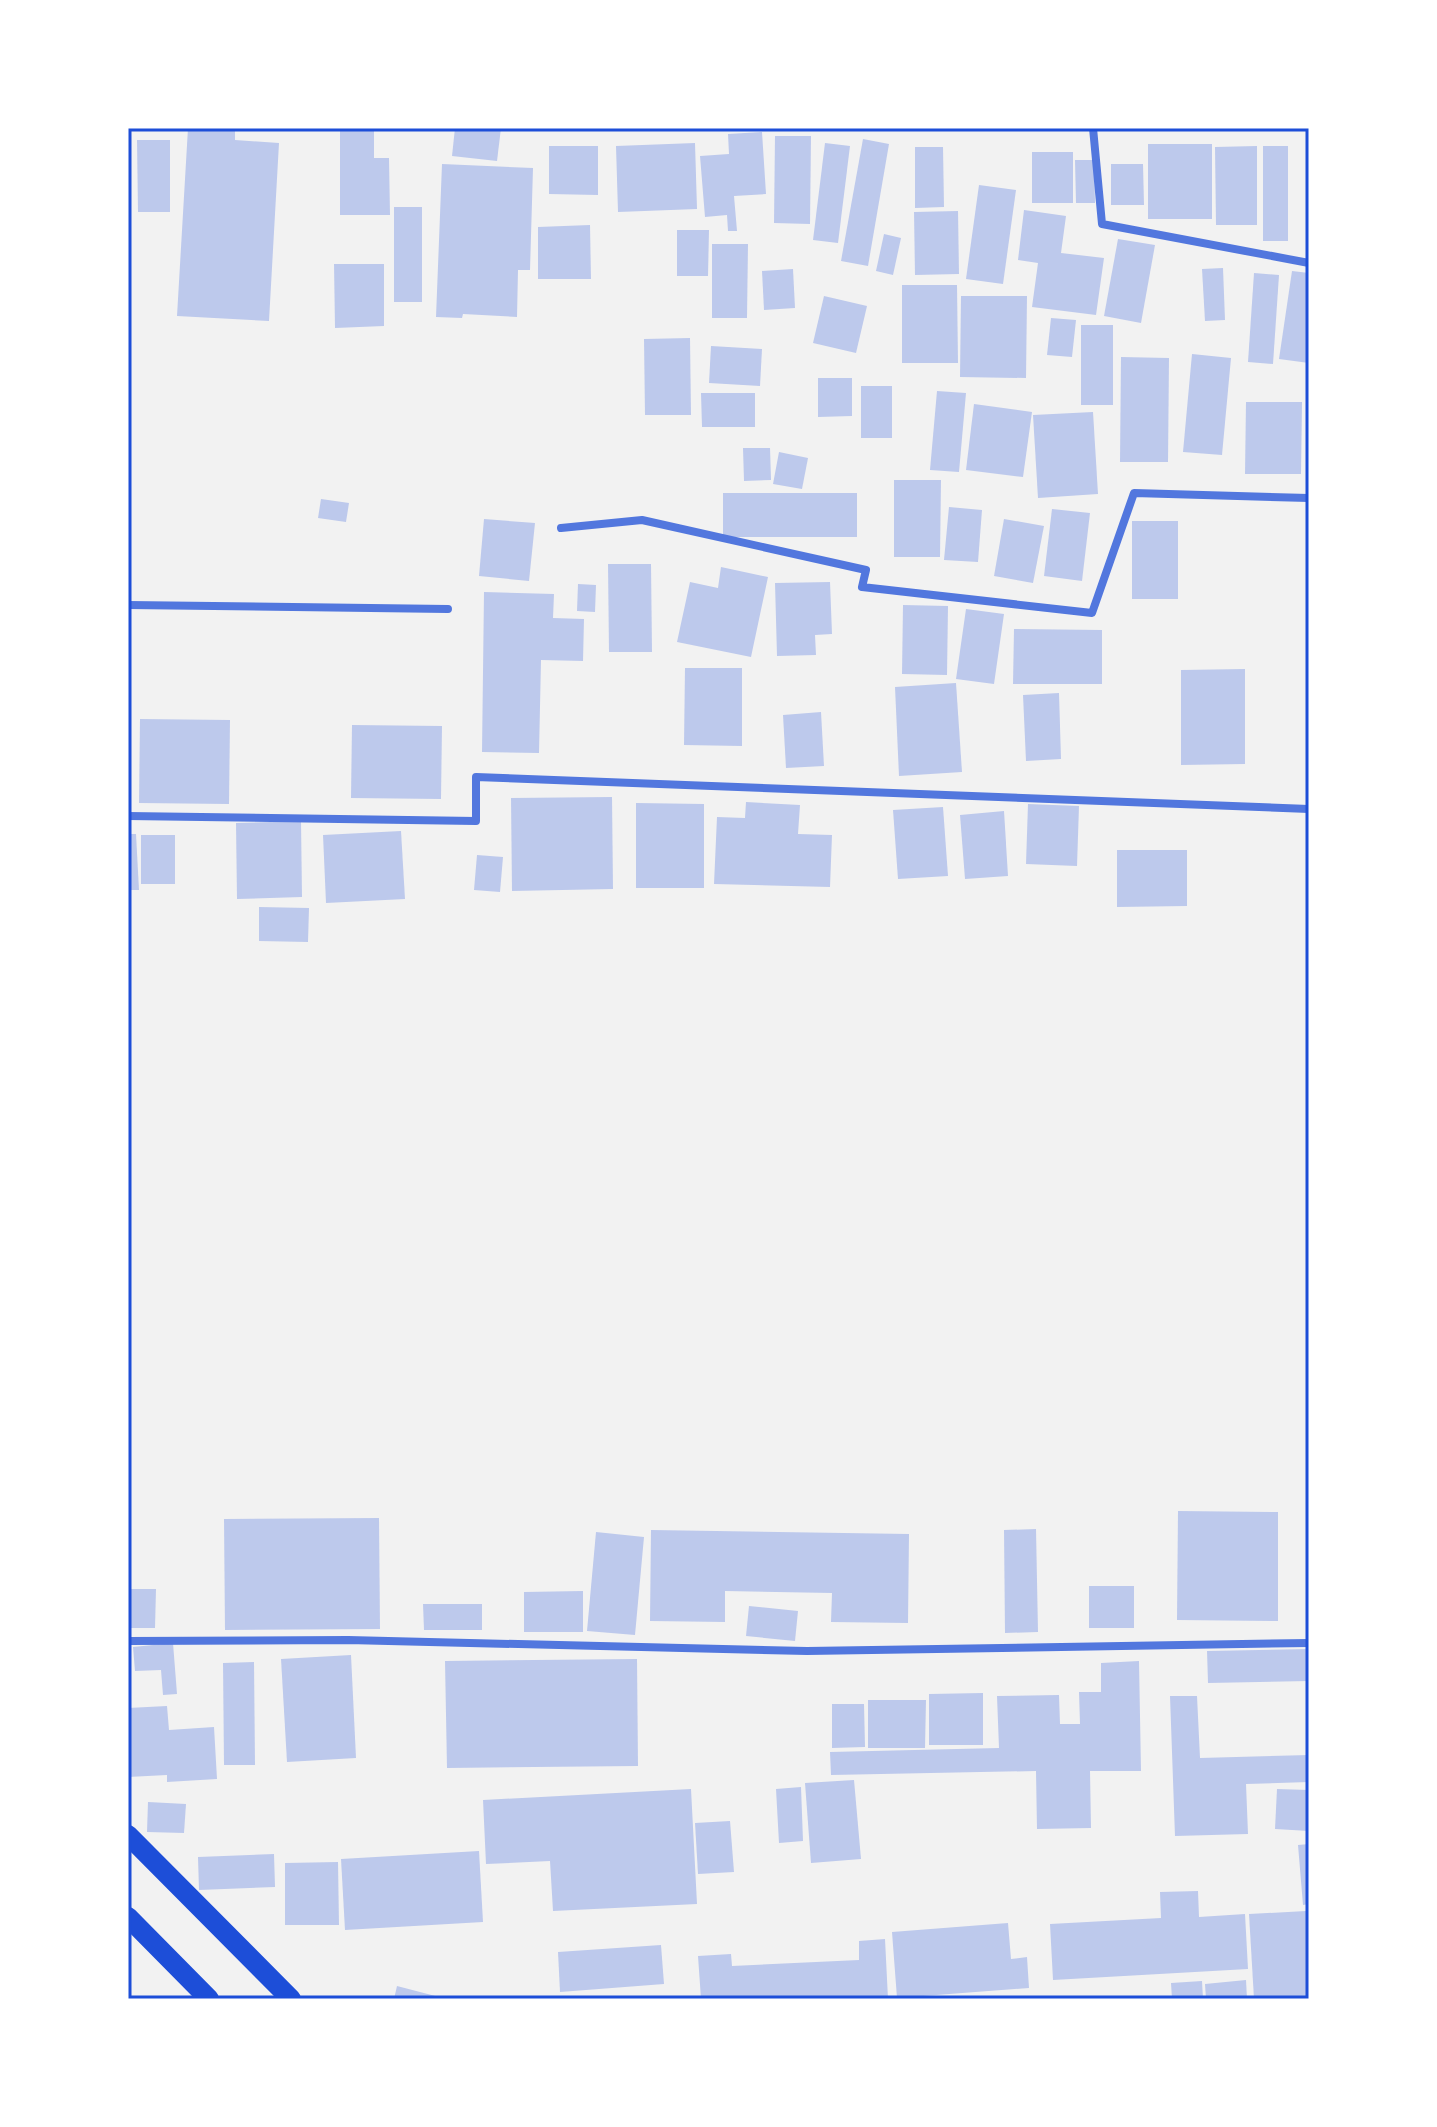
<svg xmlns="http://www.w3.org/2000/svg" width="1437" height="2127" font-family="'Titillium Web',sans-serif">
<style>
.building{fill:#bdc9ec}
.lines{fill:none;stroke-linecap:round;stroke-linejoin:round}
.minor{stroke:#5277de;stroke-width:8}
.primary{stroke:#1d4ed8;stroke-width:20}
.neatline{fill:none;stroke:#1d4ed8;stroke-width:3}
</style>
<rect width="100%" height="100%" fill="#f2f2f2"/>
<g class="building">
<path d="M 188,128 L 235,128 L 235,140 L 279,143 L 269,321 L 177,316 Z"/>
<path d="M 340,128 L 374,128 L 374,158 L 389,158 L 390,215 L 340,215 Z"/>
<path d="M 455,128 L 501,128 L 497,161 L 452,156 Z"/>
<path d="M 762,132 L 766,194 L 734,196 L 737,231 L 728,231 L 727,215 L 705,217 L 700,156 L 729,154 L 728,134 Z"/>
<path d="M 775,136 L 811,136 L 810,224 L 774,223 Z"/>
<path d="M 863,139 L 889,144 L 868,266 L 841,261 Z"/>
<path d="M 137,140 L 170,140 L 170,212 L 138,212 Z"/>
<path d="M 695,143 L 697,209 L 618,212 L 616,146 Z"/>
<path d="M 825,143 L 850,146 L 838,243 L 813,240 Z"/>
<rect x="1148" y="144" width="64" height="75"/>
<path d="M 549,146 L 598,146 L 598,195 L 549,194 Z"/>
<path d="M 1257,146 L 1257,225 L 1216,225 L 1215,147 Z"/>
<rect x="1263" y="146" width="25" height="95"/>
<path d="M 915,147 L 943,147 L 944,207 L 915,208 Z"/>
<rect x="1032" y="152" width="41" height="51"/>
<path d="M 1075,160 L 1094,160 L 1095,203 L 1076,203 Z"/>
<path d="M 442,164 L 533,168 L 530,270 L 518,270 L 517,317 L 463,314 L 462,318 L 436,317 Z"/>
<path d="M 1111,164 L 1143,164 L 1144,205 L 1111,205 Z"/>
<path d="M 979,185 L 1016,190 L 1003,284 L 966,279 Z"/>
<rect x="394" y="207" width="28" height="95"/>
<path d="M 1024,210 L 1066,216 L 1061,253 L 1104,258 L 1096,315 L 1032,307 L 1038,263 L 1018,260 Z"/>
<path d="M 958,211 L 959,274 L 915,275 L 914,212 Z"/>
<path d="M 590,225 L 591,279 L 538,279 L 538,227 Z"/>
<path d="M 677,230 L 709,230 L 708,276 L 677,276 Z"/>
<path d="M 884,234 L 901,238 L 893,275 L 876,271 Z"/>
<path d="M 1118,239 L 1155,245 L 1141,323 L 1104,316 Z"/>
<path d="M 712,244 L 748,244 L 747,318 L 712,318 Z"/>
<path d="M 334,264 L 384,264 L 384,326 L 335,328 Z"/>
<path d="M 1223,268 L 1225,320 L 1205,321 L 1202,269 Z"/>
<path d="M 793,269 L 795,308 L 764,310 L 762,271 Z"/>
<path d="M 1292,271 L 1309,273 L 1309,363 L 1279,359 Z"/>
<path d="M 1254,273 L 1279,275 L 1273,364 L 1248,362 Z"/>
<path d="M 902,285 L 957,285 L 958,363 L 902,363 Z"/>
<path d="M 824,296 L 867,306 L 856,353 L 813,343 Z"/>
<path d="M 961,296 L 1027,296 L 1026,378 L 960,377 Z"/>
<path d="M 1051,318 L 1076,320 L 1072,357 L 1047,355 Z"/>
<rect x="1081" y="325" width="32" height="80"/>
<path d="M 690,338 L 691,415 L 645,415 L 644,339 Z"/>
<path d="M 711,346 L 762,349 L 760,386 L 709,383 Z"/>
<path d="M 1192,354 L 1231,358 L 1222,455 L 1183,452 Z"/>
<path d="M 1121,357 L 1169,358 L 1168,462 L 1120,462 Z"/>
<path d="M 818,378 L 852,378 L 852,416 L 818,417 Z"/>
<rect x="861" y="386" width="31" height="52"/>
<path d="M 937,391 L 966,393 L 959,472 L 930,470 Z"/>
<path d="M 701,393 L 755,393 L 755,427 L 702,427 Z"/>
<path d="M 1246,402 L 1302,402 L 1301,474 L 1245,474 Z"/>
<path d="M 974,404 L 1032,412 L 1023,477 L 966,470 Z"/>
<path d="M 1093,412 L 1098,494 L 1038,498 L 1033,415 Z"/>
<path d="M 743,448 L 770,448 L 771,480 L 744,481 Z"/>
<path d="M 779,452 L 808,458 L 802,489 L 773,484 Z"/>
<path d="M 894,480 L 941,480 L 940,557 L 894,557 Z"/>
<rect x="723" y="493" width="134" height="44"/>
<path d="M 321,499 L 349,503 L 346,522 L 318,518 Z"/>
<path d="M 949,507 L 982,510 L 978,562 L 944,560 Z"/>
<path d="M 1052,509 L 1090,513 L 1082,581 L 1044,576 Z"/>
<path d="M 484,519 L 535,523 L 529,581 L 479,576 Z"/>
<path d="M 1004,519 L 1044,526 L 1033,583 L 994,576 Z"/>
<rect x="1132" y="521" width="46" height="78"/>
<path d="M 608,564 L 651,564 L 652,652 L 609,652 Z"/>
<path d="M 721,567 L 768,577 L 751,657 L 677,642 L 690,582 L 718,588 Z"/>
<path d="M 830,582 L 832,634 L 815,635 L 816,655 L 777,656 L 775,583 Z"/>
<path d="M 578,584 L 596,585 L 595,612 L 577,611 Z"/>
<path d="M 484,592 L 554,594 L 553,618 L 584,619 L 583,661 L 541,660 L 539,753 L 482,752 Z"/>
<path d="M 903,605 L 948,606 L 947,675 L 902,674 Z"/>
<path d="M 966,609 L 1004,614 L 994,684 L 956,679 Z"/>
<path d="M 1014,629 L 1102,630 L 1102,684 L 1013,684 Z"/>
<path d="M 685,668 L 742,668 L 742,746 L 684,745 Z"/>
<path d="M 1245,669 L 1245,764 L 1181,765 L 1181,670 Z"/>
<path d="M 956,683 L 962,772 L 899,776 L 895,687 Z"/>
<path d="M 1059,693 L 1061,759 L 1026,761 L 1023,695 Z"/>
<path d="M 821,712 L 824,766 L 786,768 L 783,715 Z"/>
<path d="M 140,719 L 230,720 L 229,804 L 139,803 Z"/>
<path d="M 352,725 L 442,726 L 441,799 L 351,798 Z"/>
<path d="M 612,797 L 613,889 L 512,891 L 511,798 Z"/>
<path d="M 746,802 L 800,805 L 798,834 L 832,835 L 830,887 L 714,884 L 717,817 L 745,818 Z"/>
<path d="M 636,803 L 704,804 L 704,888 L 636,888 Z"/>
<path d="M 1028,804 L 1079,806 L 1077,866 L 1026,864 Z"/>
<path d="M 943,807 L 948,876 L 898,879 L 893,810 Z"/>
<path d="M 1004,811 L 1008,876 L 965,879 L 960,815 Z"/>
<path d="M 301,821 L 302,897 L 237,899 L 236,823 Z"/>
<path d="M 401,831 L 405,899 L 326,903 L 323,835 Z"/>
<path d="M 128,834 L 136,834 L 139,890 L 128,890 Z"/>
<rect x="141" y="835" width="34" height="49"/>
<path d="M 1117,850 L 1187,850 L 1187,906 L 1117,907 Z"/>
<path d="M 477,855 L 503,857 L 500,892 L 474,890 Z"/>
<path d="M 259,907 L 309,908 L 308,942 L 259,941 Z"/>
<path d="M 1178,1511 L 1278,1512 L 1278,1621 L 1177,1620 Z"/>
<path d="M 379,1518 L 380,1629 L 225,1630 L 224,1519 Z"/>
<path d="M 1036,1529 L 1038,1632 L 1005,1633 L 1004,1530 Z"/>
<path d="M 651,1530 L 909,1534 L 908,1623 L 831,1622 L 832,1593 L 725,1591 L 725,1622 L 650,1621 Z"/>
<path d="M 596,1532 L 644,1537 L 635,1635 L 587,1631 Z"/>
<rect x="1089" y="1586" width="45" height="42"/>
<path d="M 128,1589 L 156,1589 L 155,1628 L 128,1628 Z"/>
<path d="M 583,1591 L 583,1632 L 524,1632 L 524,1592 Z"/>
<path d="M 423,1604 L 482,1604 L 482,1630 L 424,1630 Z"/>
<path d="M 749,1606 L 798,1611 L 795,1641 L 746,1636 Z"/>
<path d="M 173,1643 L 177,1694 L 163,1695 L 161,1670 L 135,1671 L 133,1647 Z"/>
<path d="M 1309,1649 L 1309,1681 L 1208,1683 L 1207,1651 Z"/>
<path d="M 351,1655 L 356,1758 L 287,1762 L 281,1659 Z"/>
<path d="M 637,1659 L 638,1766 L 447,1768 L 445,1661 Z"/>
<path d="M 1139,1661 L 1141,1771 L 1090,1771 L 1091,1828 L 1037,1829 L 1036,1771 L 831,1775 L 830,1752 L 999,1748 L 997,1696 L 1059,1695 L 1060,1724 L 1080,1724 L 1079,1692 L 1101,1692 L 1101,1663 Z"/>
<path d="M 254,1662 L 255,1765 L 224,1765 L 223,1663 Z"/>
<path d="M 983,1693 L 983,1745 L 929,1745 L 929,1694 Z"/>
<path d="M 1170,1696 L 1197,1696 L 1200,1758 L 1309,1755 L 1309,1782 L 1246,1784 L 1248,1834 L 1175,1836 Z"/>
<path d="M 868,1700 L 926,1700 L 925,1748 L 868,1748 Z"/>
<path d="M 832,1704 L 864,1704 L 865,1747 L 832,1748 Z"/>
<path d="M 167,1706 L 169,1730 L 214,1727 L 217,1779 L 167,1782 L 167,1775 L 128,1777 L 128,1708 Z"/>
<path d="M 854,1780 L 861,1859 L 811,1863 L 805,1783 Z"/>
<path d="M 801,1787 L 803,1841 L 779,1843 L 776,1789 Z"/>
<path d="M 691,1789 L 697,1904 L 553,1911 L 550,1861 L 486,1864 L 483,1800 Z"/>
<path d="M 1277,1789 L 1309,1790 L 1309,1831 L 1275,1829 Z"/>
<path d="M 148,1802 L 186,1804 L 184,1833 L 147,1832 Z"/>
<path d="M 730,1821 L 734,1872 L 698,1874 L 695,1823 Z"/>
<path d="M 1309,1844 L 1309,1904 L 1303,1905 L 1298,1845 Z"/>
<path d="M 479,1851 L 483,1922 L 345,1930 L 341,1859 Z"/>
<path d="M 274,1854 L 275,1887 L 199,1890 L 198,1857 Z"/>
<path d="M 338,1862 L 339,1925 L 285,1925 L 285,1863 Z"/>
<path d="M 1198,1891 L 1199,1917 L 1245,1914 L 1248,1969 L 1053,1980 L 1050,1924 L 1161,1918 L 1160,1892 Z"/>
<path d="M 1306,1911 L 1309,1999 L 1254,1999 L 1249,1914 Z"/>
<path d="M 1008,1923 L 1011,1959 L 1027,1957 L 1029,1988 L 897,1998 L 892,1932 Z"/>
<path d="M 885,1939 L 888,1999 L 701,1999 L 698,1956 L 731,1954 L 732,1966 L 859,1960 L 859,1941 Z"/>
<path d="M 661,1945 L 664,1984 L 560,1992 L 558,1952 Z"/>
<path d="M 1246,1980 L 1247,1999 L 1206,1999 L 1205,1984 Z"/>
<path d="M 1202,1981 L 1203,1999 L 1172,1999 L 1171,1983 Z"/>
<path d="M 397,1986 L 443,1998 L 443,1999 L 394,1999 Z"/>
</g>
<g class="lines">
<g class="minor">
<path d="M 1093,128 L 1102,224 L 1309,263"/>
<path d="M 561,528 L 642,520 L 866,570 L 862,587 L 1092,613 L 1134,493 L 1309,498"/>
<path d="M 128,605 L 448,609"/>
<path d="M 128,816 L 476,821 L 476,777 L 1309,809"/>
<path d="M 128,1641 L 348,1640 L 807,1651 L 1309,1643"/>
</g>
<g class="primary">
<path d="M 128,1835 L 291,1999"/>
<path d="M 128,1917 L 209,1999"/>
</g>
</g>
<rect width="1437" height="2127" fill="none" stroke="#ffffff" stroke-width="260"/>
<rect x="130" y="130" width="1177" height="1867" class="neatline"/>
</svg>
